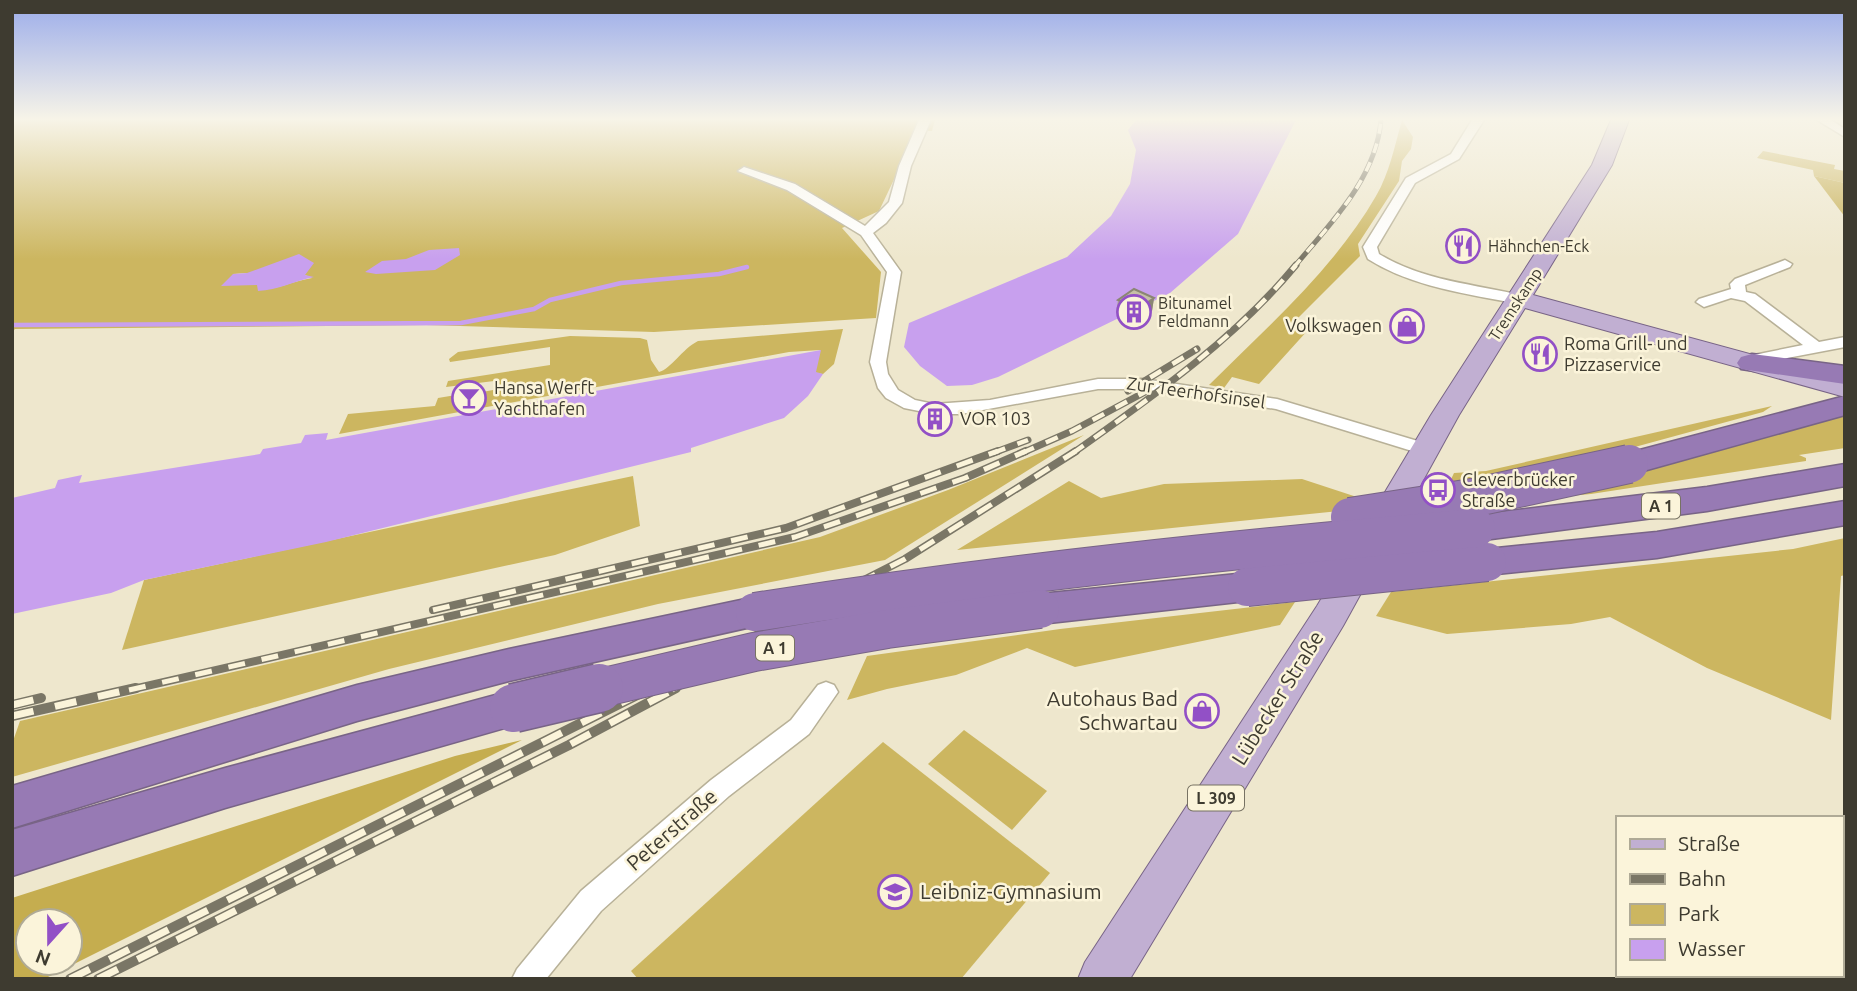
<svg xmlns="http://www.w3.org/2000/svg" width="1857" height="991" font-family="Ubuntu,sans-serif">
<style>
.green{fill:#ccb660;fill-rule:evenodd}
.forest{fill:#c5ad4f;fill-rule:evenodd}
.water{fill:#c8a0ee}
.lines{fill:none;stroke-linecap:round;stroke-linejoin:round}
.stream{stroke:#c8a0ee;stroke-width:4.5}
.street-casing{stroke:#b8b198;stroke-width:3}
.primary-casing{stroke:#786486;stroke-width:2}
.highway-casing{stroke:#786486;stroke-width:3}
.street{fill:#fff;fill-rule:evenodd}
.primary{fill:#c1afd2;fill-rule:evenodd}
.highway{fill:#977ab4;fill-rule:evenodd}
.rail-far3-casing{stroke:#7a7666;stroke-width:5}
.rail-far2-casing{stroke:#7a7666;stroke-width:7}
.rail-far1-casing{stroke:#7a7666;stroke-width:8}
.rail-casing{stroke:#7a7666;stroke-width:10}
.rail-far3{stroke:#fbf4da;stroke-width:3.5;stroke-dasharray:10;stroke-linecap:butt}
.rail-far2{stroke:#fbf4da;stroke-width:4.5;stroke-dasharray:13;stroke-linecap:butt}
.rail-far1{stroke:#fbf4da;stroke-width:5;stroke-dasharray:17;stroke-linecap:butt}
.rail{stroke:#fbf4da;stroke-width:7;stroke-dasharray:22;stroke-linecap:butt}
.highway-bridge-far1-casing{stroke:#786486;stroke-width:40;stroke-linecap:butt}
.highway-bridge-casing{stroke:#786486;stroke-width:51;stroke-linecap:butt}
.highway-bridge-far1{stroke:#977ab4;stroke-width:38}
.highway-bridge{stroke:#977ab4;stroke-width:48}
.wall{fill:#aaa58f}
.shaded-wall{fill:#8b8674}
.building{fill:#c6c0a6;stroke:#8b8674;stroke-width:2}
.labels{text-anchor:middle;stroke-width:5;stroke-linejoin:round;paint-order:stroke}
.far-poi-label{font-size:16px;fill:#3e3b30;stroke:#fbf4da;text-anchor:start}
.far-street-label{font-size:16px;fill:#3e3b30;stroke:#fbf4da}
.shield{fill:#fbf4da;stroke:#777263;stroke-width:2}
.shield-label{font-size:16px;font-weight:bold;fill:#3e3b30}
.poi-label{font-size:18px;fill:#3e3b30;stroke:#fbf4da;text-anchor:start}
.street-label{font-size:18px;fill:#3e3b30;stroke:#fbf4da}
.near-street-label{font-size:21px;fill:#3e3b30;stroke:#fbf4da}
.near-poi-label{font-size:21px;fill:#3e3b30;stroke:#fbf4da;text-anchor:end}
</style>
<rect width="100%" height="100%" fill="#eee7cd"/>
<g class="green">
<path d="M 12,120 L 935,120 L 932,131 L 917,131 L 879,211 L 842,228 L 881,272 L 876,318 L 654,332 L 426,325 L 15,329 L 12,332 ZM 247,273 L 305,275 L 312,278 C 292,281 277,290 258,290 L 258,285 L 233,274 Z"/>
<path d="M 1402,120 L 1413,137 L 1411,149 L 1402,161 L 1399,181 L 1358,244 L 1360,256 L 1292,324 L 1308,330 L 1259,384 L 1232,377 L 1224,388 L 1209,385 C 1268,326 1334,269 1376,196 C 1389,174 1395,145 1402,120 Z"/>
<path d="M 1763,151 L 1835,165 L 1834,169 L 1845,171 L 1845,183 L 1814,176 L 1813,170 L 1757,158 Z"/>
<path d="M 843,329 L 834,364 L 823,374 L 815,373 L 820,350 L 789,352 L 339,434 L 348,414 L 435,406 L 438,398 L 462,394 L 457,399 L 461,404 L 473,402 L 480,396 L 477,393 L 493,390 L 494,381 L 446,387 L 448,381 L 550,365 L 550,347 L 450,362 L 449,359 L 458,352 L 570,336 L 640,338 L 647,340 L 651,360 L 659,372 C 671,369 682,349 698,341 Z"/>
<path d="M 1772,406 L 1763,412 L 1492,486 L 1443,496 L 1454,473 L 1486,471 Z"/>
<path d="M 1845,410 L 1845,448 L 1799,455 L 1806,458 L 1806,461 L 1591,494 L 1515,501 Z"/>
<path d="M 1084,435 L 885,560 L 658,604 L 389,669 L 12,777 L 12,744 L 20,721 L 820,537 L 948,490 Z"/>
<path d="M 633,476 L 640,526 L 555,555 L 122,650 L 144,580 Z"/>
<path d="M 1302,479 L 1366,500 L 1359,509 L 957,550 L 1069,481 L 1101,498 L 1164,484 Z"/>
<path d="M 1845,538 L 1845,575 L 1841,576 L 1831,720 L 1707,668 L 1610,617 L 1571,624 L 1447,634 L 1376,616 L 1391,592 L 1793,549 Z"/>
<path d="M 1295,602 L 1280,625 L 1075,667 L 1027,648 L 956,675 L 887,689 L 847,700 L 867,656 L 1060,629 Z"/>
<path d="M 964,730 L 1047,791 L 1012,830 L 928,764 Z"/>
<path d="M 883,742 L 1050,873 L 961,979 L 638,979 L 631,971 Z"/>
</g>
<g class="forest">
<path d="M 1814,176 L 1845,183 L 1845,217 Z"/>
<path d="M 522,740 L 44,979 L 12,979 L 12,898 L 455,756 ZM 28,921 L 70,921 L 70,963 L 28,963 Z"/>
</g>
<g class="water">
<path d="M 1136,120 L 1296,120 L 1238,234 L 1170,293 L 998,377 L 972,385 L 947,386 L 920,366 L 904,347 L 909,323 L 1067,257 L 1111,216 L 1130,184 L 1136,150 L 1128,130 Z"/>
<path d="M 459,248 L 460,255 L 435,270 L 376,274 L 365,272 L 382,261 L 406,259 L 429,250 Z"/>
<path d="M 299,254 L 314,263 L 305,275 L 314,277 C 294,281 278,290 258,291 L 257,285 L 221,286 L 233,274 L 247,273 Z"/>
<path d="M 821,350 L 816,372 L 823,374 L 808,396 L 784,418 L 691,448 L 691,452 L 326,542 L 144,580 L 111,593 L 12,614 L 12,498 L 55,488 L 58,480 L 82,475 L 79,483 L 260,454 L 263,449 L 301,443 L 305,435 L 328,433 L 326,440 Z"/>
</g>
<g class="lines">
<path class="stream" d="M 12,325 L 461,323 L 534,309 L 550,300 L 621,283 L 719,274 L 747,267"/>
<g class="street-casing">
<g id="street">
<path d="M 919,120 L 931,120 L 911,166 L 902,203 L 886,223 L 873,233 L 901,272 L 886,362 L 888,374 L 898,390 L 915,400 L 934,404 L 990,400 L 1098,379 L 1143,379 L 1277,399 L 1431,445 L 1434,449 L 1425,455 L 1276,409 L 1143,389 L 1098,389 L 961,414 L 934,414 L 904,408 L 886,398 L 878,388 L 870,362 L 887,272 L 861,235 L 787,190 L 738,171 L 744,167 L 795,184 L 865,226 L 889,202 L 899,166 Z"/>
<path d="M 1472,120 L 1484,120 L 1459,159 L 1415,183 L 1377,247 L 1379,254 C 1423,281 1475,284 1524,296 L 1527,299 L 1524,302 L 1519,304 C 1468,294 1412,287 1368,259 L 1363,247 L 1406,178 L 1451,154 Z"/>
<path d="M 1817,120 L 1831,120 L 1845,129 L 1845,137 Z"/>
<path d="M 1785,260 L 1792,264 L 1790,267 L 1745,285 L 1746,292 L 1755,294 L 1819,342 L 1845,337 L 1845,347 L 1745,366 L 1739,364 L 1737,361 L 1739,358 L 1803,345 L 1745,301 L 1731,298 L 1704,307 L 1696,302 L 1699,299 L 1731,289 L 1730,284 L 1735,279 Z"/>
<path d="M 826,682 L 834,685 L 838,692 L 809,734 L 729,796 L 601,911 L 546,979 L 512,979 L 517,969 L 581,891 L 711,780 L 791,720 L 818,685 Z"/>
</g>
</g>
<g class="primary-casing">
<path id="primary" d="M 1611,120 L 1629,120 L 1612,165 L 1533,295 L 1845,380 L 1845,397 L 1525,308 L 1459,415 L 1343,626 L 1130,979 L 1078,979 L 1085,962 L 1317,606 L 1431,415 L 1592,165 Z"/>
</g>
<g class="highway-casing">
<g id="highway">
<path d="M 1752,354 L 1845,366 L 1845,384 L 1741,369 L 1737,363 L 1741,357 Z"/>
<path d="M 1845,396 L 1845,415 L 1629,475 L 1617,472 L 1612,464 L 1617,456 Z"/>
<path d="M 1845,464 L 1845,486 L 1707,511 L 1476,541 L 1463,537 L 1458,528 L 1463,519 L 1476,515 L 1707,487 Z"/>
<path d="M 1845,501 L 1845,525 L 1657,558 L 1487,575 L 1474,572 L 1468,562 L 1474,552 L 1487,549 L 1657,532 Z"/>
<path d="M 1247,573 L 1261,577 L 1266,587 L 1261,597 L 1247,601 L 1040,624 L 1026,619 L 1020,609 L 1026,599 L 1040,594 Z"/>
<path d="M 755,597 L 769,601 L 775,612 L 769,623 L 509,681 L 357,721 L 12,828 L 12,786 L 357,685 L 509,649 Z"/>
<path d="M 514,690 L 529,695 L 536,708 L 529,721 L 225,808 L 12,876 L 12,830 L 225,768 Z"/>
</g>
</g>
<use href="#street" class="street"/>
<use href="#primary" class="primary"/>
<use href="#highway" class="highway"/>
<g class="rail-far3-casing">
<path id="rail-far3" d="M 1294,267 C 1330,224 1376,179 1381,120"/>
</g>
<g class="rail-far2-casing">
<g id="rail-far2">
<path d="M 1128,391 L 1197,349"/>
<path d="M 993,453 L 1028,440"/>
<path d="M 1022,453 L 1072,431 L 1145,392"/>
<path d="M 1073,453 C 1152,397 1234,340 1296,265"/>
</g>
</g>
<g class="rail-far1-casing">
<g id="rail-far1">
<path d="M 433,610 L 786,528 L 998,451"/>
<path d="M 129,690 L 795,537 L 965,478 L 1026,451"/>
<path d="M 648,690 L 905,559 L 1076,451"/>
<path d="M 672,690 L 734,657"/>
</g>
</g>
<g class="rail-casing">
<g id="rail">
<path d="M 12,705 L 41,698"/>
<path d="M 12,716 L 136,688"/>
<path d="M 70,979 L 651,688"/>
<path d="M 98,979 L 569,745 L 676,688"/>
</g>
</g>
<use href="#rail-far3" class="rail-far3"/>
<use href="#rail-far2" class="rail-far2"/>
<use href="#rail-far1" class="rail-far1"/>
<use href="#rail" class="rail"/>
<g class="highway-bridge-far1-casing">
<g id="highway-bridge-far1">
<path d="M 1350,517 L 1472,498 L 1629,464"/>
<path d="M 1247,587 L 1487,562"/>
<path d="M 755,612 C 994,574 1235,549 1476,528"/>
<path d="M 592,690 L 754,652 L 887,629 L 1040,609"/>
</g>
</g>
<g class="highway-bridge-casing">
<path id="highway-bridge" d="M 514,708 L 599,688"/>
</g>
<use href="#highway-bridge-far1" class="highway-bridge-far1"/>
<use href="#highway-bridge" class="highway-bridge"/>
</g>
<path class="wall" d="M 1154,298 L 1152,311 L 1136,322 L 1116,313 L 1118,300 Z"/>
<path class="shaded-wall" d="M 1154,298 L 1152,311 L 1136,322 L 1139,308 Z"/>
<path class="building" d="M 1134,289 L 1154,298 L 1139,308 L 1118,300 Z"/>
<linearGradient id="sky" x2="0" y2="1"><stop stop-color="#9bacea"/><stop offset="0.46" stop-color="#f7f4e8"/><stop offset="1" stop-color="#f7f4e8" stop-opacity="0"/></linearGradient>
<rect width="1857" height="259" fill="url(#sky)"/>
<defs>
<g id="restaurant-ring" transform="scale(1.75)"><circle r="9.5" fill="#fbf4da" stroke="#9250c6" stroke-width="1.5"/><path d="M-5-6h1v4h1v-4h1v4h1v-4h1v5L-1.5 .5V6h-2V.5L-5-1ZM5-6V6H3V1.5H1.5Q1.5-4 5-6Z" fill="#9250c6"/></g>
<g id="building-ring" transform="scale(1.75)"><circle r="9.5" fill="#fbf4da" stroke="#9250c6" stroke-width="1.5"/><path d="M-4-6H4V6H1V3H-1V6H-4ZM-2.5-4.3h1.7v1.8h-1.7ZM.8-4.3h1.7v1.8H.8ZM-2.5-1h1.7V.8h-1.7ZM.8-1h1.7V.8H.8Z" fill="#9250c6"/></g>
<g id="shop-ring" transform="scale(1.75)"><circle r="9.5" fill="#fbf4da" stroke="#9250c6" stroke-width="1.5"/><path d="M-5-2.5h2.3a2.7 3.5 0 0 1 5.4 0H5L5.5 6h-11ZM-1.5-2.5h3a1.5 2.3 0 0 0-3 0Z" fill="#9250c6"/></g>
<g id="bar-ring" transform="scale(1.75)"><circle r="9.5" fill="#fbf4da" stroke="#9250c6" stroke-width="1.5"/><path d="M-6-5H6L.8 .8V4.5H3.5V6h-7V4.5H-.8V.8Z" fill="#9250c6"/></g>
<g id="bus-ring" transform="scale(1.75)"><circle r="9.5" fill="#fbf4da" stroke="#9250c6" stroke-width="1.5"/><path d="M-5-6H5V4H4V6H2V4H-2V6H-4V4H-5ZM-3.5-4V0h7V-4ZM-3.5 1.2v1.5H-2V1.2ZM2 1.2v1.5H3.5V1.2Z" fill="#9250c6"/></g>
<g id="school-ring" transform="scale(1.75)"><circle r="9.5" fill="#fbf4da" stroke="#9250c6" stroke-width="1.5"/><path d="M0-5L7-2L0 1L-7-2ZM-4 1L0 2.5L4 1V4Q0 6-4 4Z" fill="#9250c6"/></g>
</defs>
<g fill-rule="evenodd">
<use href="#restaurant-ring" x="1463" y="246"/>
<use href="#building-ring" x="1134" y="312"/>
<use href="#shop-ring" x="1407" y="326"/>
<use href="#restaurant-ring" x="1540" y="354"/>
<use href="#bar-ring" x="469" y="398"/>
<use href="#building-ring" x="935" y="419"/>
<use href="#bus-ring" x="1438" y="490"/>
<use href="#shop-ring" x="1202" y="711"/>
<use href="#school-ring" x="895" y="892"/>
</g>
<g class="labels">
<g class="far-poi-label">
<text x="1488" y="252">Hähnchen-Eck</text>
<text x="1158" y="309">Bitunamel<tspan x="1158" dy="18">Feldmann</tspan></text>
</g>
<g class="far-street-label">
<text transform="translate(1515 304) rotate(-57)" y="6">Tremskamp</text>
</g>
<g class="shield">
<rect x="1642" y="493.5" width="38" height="25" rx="5"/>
<rect x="756" y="635.5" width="38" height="25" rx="5"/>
<rect x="1188" y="785.5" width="56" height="25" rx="5"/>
</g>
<g class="shield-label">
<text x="1661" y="512">A 1</text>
<text x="775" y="654">A 1</text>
<text x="1216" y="804">L 309</text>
</g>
<g class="poi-label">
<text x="1382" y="332" text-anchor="end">Volkswagen</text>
<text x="1564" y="350">Roma Grill- und<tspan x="1564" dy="21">Pizzaservice</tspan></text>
<text x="494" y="394">Hansa Werft<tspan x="494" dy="21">Yachthafen</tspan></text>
<text x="960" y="425">VOR 103</text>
<text x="1462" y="486">Cleverbrücker<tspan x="1462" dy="21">Straße</tspan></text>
</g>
<g class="street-label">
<text transform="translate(1196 393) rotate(8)" y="6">Zur Teerhofsinsel</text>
</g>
<g class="near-street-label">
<text transform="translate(1278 698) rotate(-58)" y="7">Lübecker Straße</text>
<text transform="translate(672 830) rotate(-41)" y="7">Peterstraße</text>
</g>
<g class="near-poi-label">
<text x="1178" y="706">Autohaus Bad<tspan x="1178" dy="24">Schwartau</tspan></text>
<text x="920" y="899" text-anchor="start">Leibniz-Gymnasium</text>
</g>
</g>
<rect width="1857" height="991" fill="none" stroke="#3e3b30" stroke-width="28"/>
<rect x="1616" y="816" width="228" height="161" fill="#fbf4da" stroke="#afaa96" stroke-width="2"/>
<rect x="1630" y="839" width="35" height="10" fill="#c1afd2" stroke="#afaa96" stroke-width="2"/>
<text x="1678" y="851" font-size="21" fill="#3e3b30">Straße</text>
<rect x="1630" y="874" width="35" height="10" fill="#7a7666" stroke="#afaa96" stroke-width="2"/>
<text x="1678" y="886" font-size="21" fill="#3e3b30">Bahn</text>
<rect x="1630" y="904" width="35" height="21" fill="#ccb660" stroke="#afaa96" stroke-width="2"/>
<text x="1678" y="921" font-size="21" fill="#3e3b30">Park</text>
<rect x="1630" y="939" width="35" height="21" fill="#c8a0ee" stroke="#afaa96" stroke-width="2"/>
<text x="1678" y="956" font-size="21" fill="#3e3b30">Wasser</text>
<g transform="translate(49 942) rotate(201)"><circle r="33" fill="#fbf4da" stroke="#afaa96" stroke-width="2"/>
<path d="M0-5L12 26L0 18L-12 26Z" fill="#9250c6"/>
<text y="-10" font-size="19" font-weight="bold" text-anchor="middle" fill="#3e3b30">N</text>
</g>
</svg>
